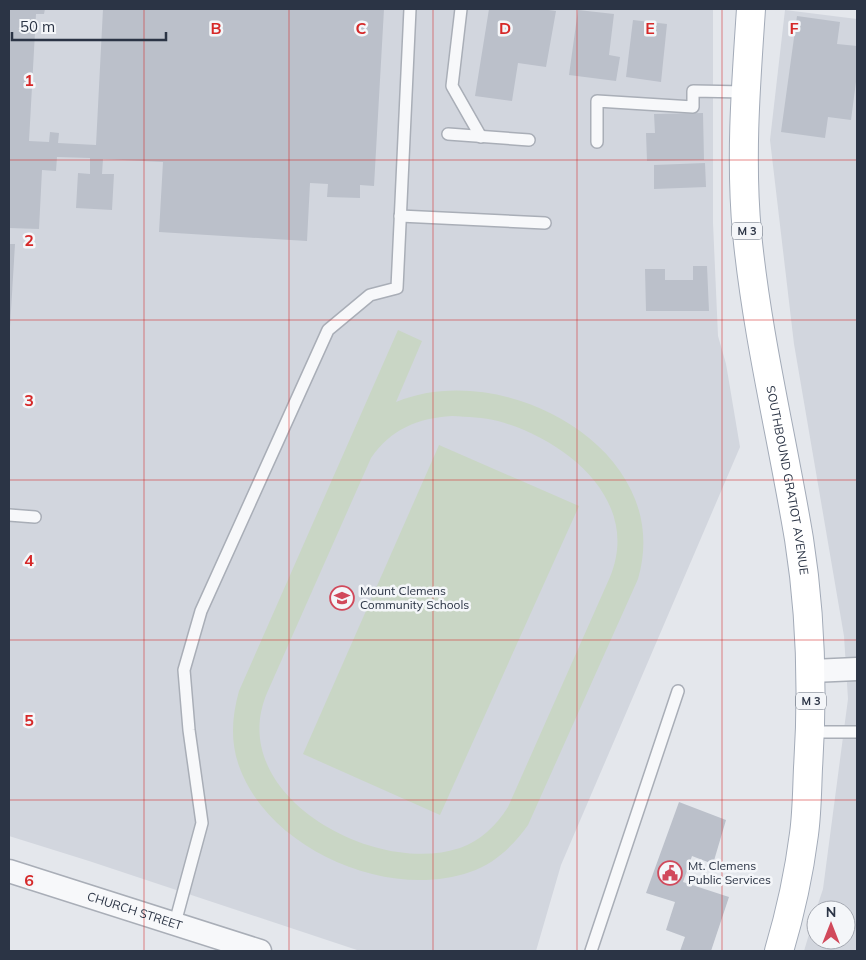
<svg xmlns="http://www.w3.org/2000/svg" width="866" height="960" font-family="Mulish,sans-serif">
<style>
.built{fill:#d2d6de}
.green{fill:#c9d6c5;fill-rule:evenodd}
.building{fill:#bbc0ca}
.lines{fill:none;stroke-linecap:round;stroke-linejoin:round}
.lane-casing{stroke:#a9aeb7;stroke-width:14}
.street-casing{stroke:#a9aeb7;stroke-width:25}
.primary-casing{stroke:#a3abb8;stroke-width:30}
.lane{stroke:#f7f8fa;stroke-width:11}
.street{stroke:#f7f8fa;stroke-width:22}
.primary{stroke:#fff;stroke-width:28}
.grid{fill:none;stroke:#d62828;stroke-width:1;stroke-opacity:0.55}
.labels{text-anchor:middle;stroke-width:5;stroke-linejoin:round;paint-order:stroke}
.shield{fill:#f4f6f9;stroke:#676e7b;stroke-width:1}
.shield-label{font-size:11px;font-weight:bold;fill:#2b3445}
.street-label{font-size:12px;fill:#2b3445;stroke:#f4f6f9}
.poi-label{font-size:12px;fill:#2b3445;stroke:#f4f6f9;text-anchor:start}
.grid-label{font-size:16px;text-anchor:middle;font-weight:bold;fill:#d62828;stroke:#f4f6f9;stroke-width:5;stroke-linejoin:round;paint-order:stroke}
</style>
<rect width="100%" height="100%" fill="#e4e7ec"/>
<g class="built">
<path d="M 9,9 L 713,9 L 713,223 L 718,336 L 726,364 L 740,447 L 561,865 L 536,951 L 360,951 L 89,861 L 9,836 Z"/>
<path d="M 785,10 L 857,19 L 857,951 L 804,951 L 816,911 L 816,940 L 846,940 L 846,910 L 816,910 L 823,889 L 848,699 L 844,636 L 794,344 L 770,140 Z"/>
</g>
<g class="green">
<path d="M 398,330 L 422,341 L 396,402 C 503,357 676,449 638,579 L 528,825 C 513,846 494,864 470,872 C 388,901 268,849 239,766 C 230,741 232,716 239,691 ZM 452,416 C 468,417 483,417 498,421 C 565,439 642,500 610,577 L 508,807 C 496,826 480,841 460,848 C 374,877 224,794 267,693 L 371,458 C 391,429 418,418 452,416 Z"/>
<path d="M 439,445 L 579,506 L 440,815 L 303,754 Z"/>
</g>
<g class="building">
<path d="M 9,9 L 45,9 L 44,14 L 36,14 L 29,141 L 49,142 L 50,132 L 59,133 L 58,143 L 96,145 L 103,9 L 384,9 L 374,186 L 360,185 L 360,198 L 327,197 L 328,184 L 310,183 L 307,241 L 159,232 L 163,162 L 103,159 L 102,174 L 114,174 L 112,210 L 76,208 L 78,173 L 90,174 L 90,158 L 57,157 L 56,171 L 42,170 L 39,229 L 9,228 Z"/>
<path d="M 489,9 L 541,9 L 556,11 L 546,67 L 518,63 L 512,101 L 475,96 Z"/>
<path d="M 578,10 L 614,14 L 609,55 L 620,57 L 616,81 L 569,75 Z"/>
<path d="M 797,16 L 840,22 L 837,44 L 857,46 L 857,74 L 851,120 L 828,117 L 825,138 L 781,132 Z"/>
<path d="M 633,20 L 667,24 L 661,82 L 626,77 Z"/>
<path d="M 703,113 L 704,160 L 647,161 L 646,133 L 655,133 L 654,114 Z"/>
<path d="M 705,163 L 706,187 L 654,189 L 654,165 Z"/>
<path d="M 9,244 L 15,244 L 10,327 L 9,327 Z"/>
<path d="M 693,266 L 707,266 L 709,311 L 646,311 L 645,269 L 665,269 L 665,280 L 693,280 Z"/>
<path d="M 679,802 L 726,820 L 713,864 L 692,856 L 683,882 L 729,897 L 711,951 L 680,951 L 685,937 L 666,930 L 675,902 L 646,893 Z"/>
</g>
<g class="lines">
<g class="lane-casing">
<g id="lane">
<path d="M 461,9 L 452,86 L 481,137"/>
<path d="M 448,134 L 529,140"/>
<path d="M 597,142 L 597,101 L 693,107 L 693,91 L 745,92"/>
<path d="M 400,216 L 545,223"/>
<path d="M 9,515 L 35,517"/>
<path d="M 810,732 L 857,732"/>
<path d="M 175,923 L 202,823 L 189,730 L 184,670 L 201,611 L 328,330 L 370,295 L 397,288 L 410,9"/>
<path d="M 591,951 L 678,691"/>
</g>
</g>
<g class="street-casing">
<g id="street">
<path d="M 812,671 L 857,669"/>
<path id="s1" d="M 9,871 L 260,951"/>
</g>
</g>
<g class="primary-casing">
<g id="primary">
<path id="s2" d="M 751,9 C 746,83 740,158 747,233 C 757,336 782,437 799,539 C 811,615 813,691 808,768 C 807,790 807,812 804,834 C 799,873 790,914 779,951"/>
</g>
</g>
<use href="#lane" class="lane"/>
<use href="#street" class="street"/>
<use href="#primary" class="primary"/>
</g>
<path class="grid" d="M 144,9 L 144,951M 289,9 L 289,951M 433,9 L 433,951M 577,9 L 577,951M 722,9 L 722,951M 9,160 L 857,160M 9,320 L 857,320M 9,480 L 857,480M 9,640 L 857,640M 9,800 L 857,800"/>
<defs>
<g id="school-ring" transform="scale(1.25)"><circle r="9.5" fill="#f4f6f9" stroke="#d1495b" stroke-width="1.5"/><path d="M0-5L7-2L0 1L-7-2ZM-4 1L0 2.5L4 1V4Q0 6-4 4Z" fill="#d1495b"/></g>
<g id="civic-ring" transform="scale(1.25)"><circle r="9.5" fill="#f4f6f9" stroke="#d1495b" stroke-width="1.5"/><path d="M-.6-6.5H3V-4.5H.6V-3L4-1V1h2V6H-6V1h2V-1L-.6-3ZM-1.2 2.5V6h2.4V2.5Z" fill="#d1495b"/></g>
</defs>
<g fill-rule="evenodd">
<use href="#school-ring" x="342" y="598"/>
<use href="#civic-ring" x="670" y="873"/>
</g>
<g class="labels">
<g class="shield">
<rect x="732" y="222.5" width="30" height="17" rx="4"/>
<rect x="796" y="692.5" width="30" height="17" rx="4"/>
</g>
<g class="shield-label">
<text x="747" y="235">M 3</text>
<text x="811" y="705">M 3</text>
</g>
<g class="street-label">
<text dy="4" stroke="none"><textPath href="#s2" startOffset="475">SOUTHBOUND GRATIOT AVENUE</textPath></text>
<text dy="4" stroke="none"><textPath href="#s1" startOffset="132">CHURCH STREET</textPath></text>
</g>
<g class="poi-label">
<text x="360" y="595">Mount Clemens<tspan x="360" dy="14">Community Schools</tspan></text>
<text x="688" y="870">Mt. Clemens<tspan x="688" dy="14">Public Services</tspan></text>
</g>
</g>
<g class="grid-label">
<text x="216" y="34">B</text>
<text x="361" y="34">C</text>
<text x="505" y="34">D</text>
<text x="650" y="34">E</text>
<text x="794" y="34">F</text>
<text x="29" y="86">1</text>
<text x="29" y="246">2</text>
<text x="29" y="406">3</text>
<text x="29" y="566">4</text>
<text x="29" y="726">5</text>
<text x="29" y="886">6</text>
</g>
<rect width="866" height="960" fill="none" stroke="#2b3445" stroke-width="20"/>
<g transform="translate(831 925)"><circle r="24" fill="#f4f6f9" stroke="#a4a8b1"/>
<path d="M0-4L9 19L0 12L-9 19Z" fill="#d1495b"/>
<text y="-8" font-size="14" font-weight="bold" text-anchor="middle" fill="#2b3445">N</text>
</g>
<path d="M12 32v8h154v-8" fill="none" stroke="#2b3445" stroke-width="2.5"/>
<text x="20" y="32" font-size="15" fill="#2b3445" stroke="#f4f6f9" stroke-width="4" paint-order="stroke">50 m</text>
</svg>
